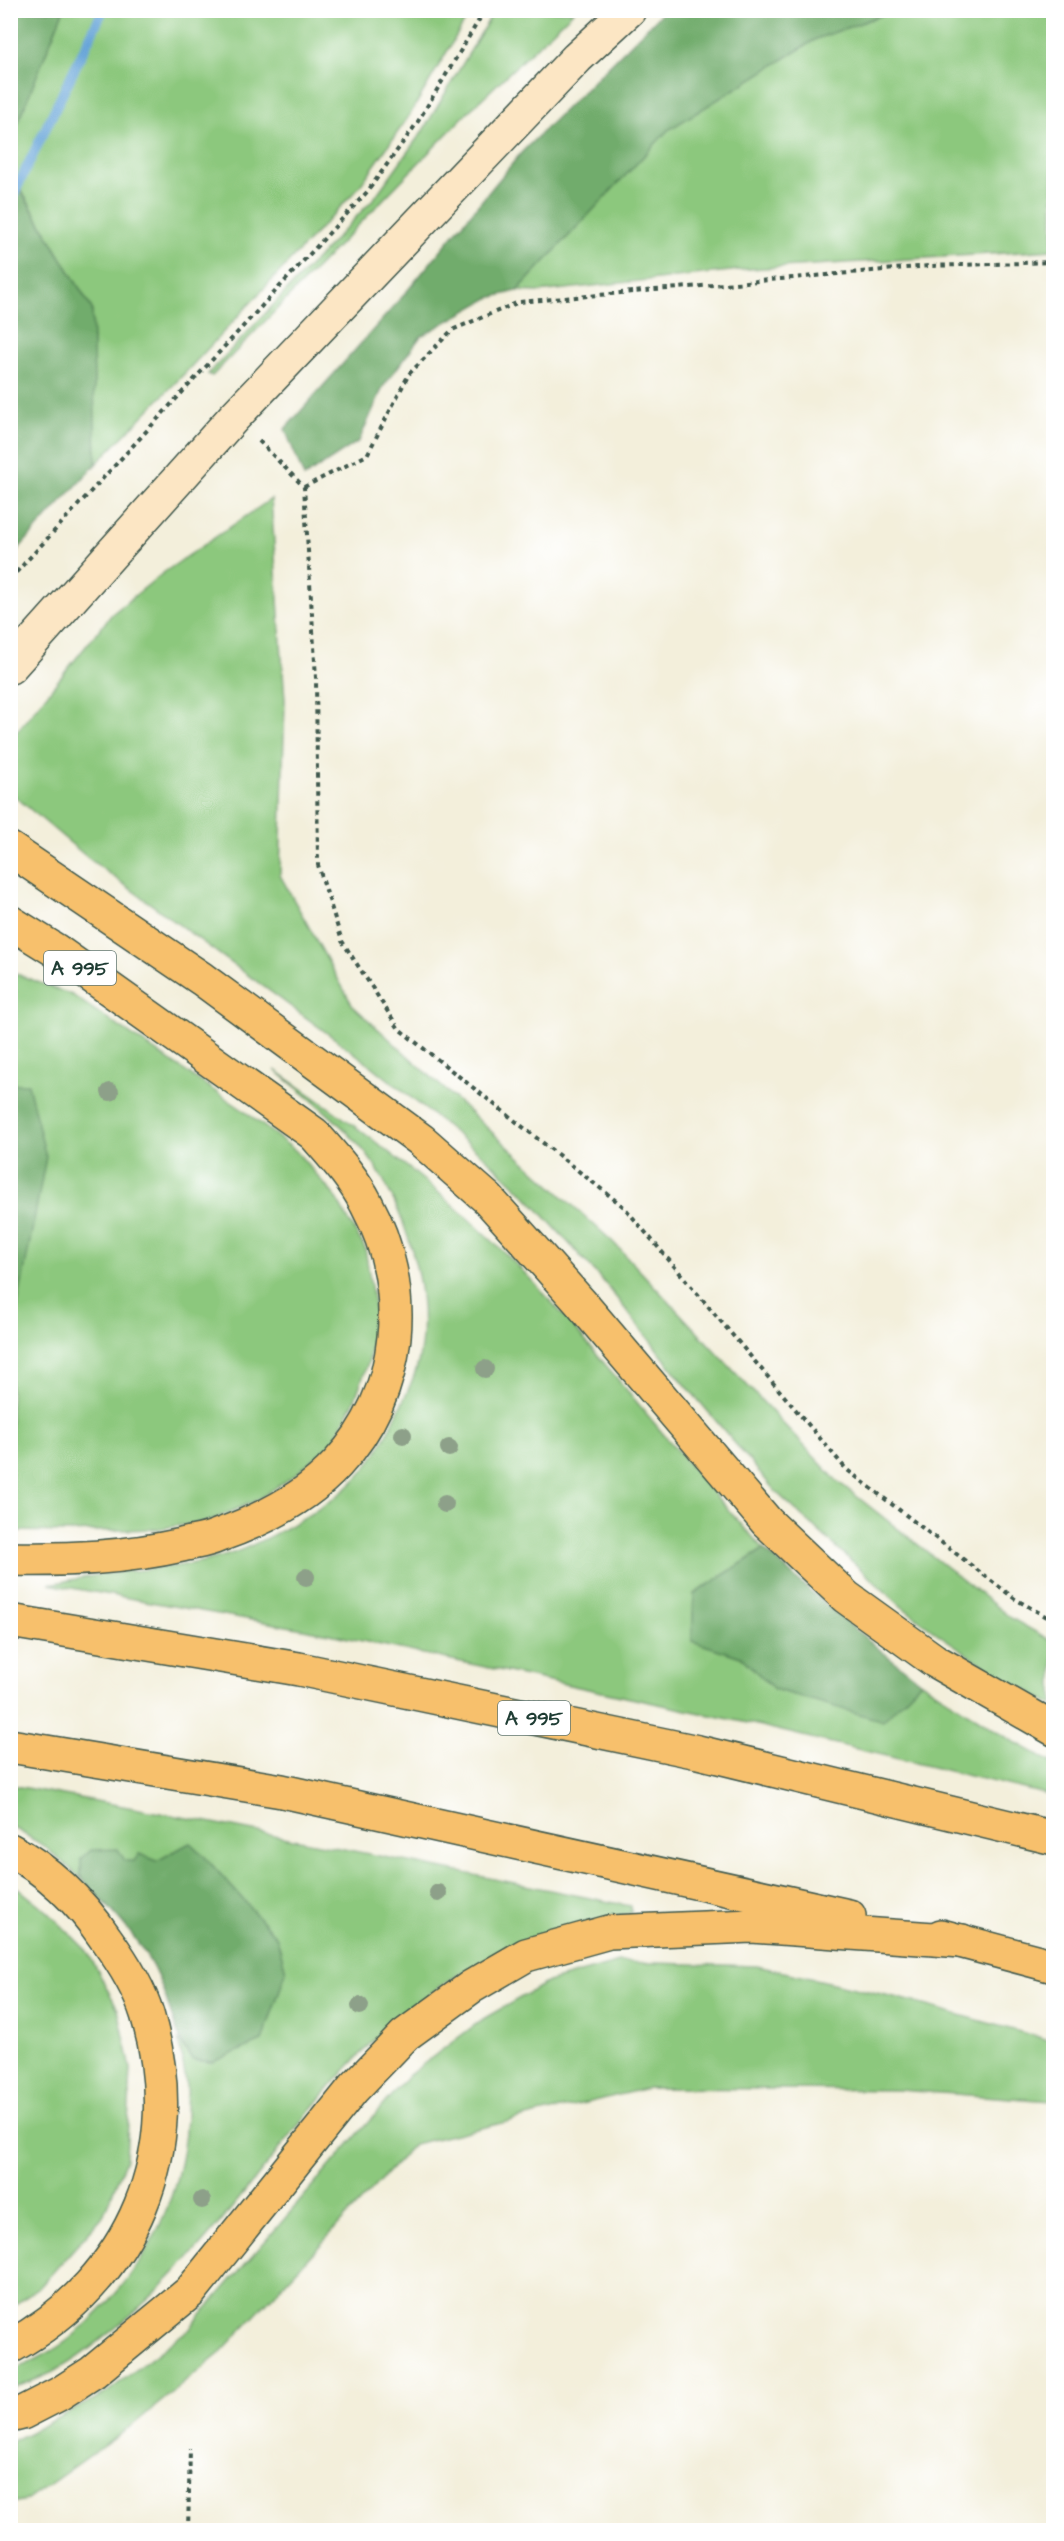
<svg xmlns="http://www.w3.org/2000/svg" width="1064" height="2541" font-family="'Architects Daughter',sans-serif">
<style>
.green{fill:#8cc87d;stroke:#568258;stroke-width:1.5}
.forest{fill:#71ac6c;stroke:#487450;stroke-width:1.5}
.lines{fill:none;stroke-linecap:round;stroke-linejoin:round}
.stream{stroke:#66a4d8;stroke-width:10}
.secondary-casing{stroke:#3f584d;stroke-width:36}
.motorway-casing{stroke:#3f584d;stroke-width:36}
.path{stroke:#3f584d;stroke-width:4;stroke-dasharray:4.5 4.5;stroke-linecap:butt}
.secondary{stroke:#fce6c4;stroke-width:33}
.motorway{stroke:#f7c06c;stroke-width:33}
.tree{fill:#8da089}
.labels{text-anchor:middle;stroke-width:4.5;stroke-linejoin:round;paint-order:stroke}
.shield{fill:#fff;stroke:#627771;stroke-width:1.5}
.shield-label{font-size:20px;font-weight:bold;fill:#1f3d34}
</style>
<rect width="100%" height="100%" fill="#fff"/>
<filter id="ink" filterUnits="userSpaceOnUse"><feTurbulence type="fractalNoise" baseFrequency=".0167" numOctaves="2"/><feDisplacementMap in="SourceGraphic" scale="12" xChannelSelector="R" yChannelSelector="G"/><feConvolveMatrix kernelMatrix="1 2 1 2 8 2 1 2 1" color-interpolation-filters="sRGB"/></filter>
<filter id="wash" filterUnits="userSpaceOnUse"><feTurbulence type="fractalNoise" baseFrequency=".008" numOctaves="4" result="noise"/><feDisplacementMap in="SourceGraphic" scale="24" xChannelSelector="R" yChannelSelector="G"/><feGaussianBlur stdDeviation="1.35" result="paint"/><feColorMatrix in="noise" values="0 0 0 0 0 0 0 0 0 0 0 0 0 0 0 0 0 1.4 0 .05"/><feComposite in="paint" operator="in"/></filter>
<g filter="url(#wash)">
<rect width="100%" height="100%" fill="#f3efdb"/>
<g class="green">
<path d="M 63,11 L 471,11 L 409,116 L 360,186 L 186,372 L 96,464 L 92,309 L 11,173 L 10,140 Z"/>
<path d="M 494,11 L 574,11 L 468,112 L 212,376 L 208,374 L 375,197 L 424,129 Z"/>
<path d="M 893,11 L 1053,11 L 1053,250 L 749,269 L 538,292 L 517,291 L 668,130 L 816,39 Z"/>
<path d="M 271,499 L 285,700 L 280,875 L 353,1006 L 613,1242 L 836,1480 L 1011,1618 L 1053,1642 L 1053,1705 L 993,1671 L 938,1634 L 901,1606 L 776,1492 L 678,1376 L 604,1282 L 527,1197 L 486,1158 L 368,1063 L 88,858 L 11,793 L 14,735 L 112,614 L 163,573 Z"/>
<path d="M 11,972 L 72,995 L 243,1110 L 296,1151 L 334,1195 L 365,1248 L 375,1311 L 369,1360 L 354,1402 L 333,1442 L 296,1474 L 257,1500 L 210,1521 L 156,1529 L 68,1532 L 11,1531 L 11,1341 L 13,1333 L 28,1085 L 11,1084 Z"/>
<path d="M 275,1070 C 369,1133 461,1204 538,1287 C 616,1372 685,1466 764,1549 L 694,1594 L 692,1641 L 741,1657 L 774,1689 L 883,1720 L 921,1682 L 1009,1739 L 1053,1763 L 1053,1796 L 757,1725 L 320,1632 L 49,1584 C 67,1581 85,1577 103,1574 C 143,1569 184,1568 224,1556 C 245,1550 267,1538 286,1528 C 309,1515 334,1501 353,1482 C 370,1466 383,1443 393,1422 C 402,1403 413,1383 418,1363 C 432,1303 412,1233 383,1179 C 359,1135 314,1102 275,1070 Z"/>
<path d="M 10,1785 L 203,1821 L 610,1902 L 631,1906 L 631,1913 C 553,1928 502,1944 435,1990 C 424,1998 412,2005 402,2014 C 296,2107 228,2236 119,2325 C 98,2342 77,2360 53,2372 C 39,2379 24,2384 11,2389 L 11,2372 C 32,2361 56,2351 74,2335 C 150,2271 191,2186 186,2085 C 185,2070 181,2054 178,2039 L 192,2060 L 212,2062 L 262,2041 L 286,1972 L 277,1938 L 205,1857 L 190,1843 L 157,1861 L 139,1854 L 135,1862 L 81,1859 L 81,1878 L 44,1846 L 11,1826 Z"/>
<path d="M 10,1882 L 47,1911 L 87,1951 L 118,2009 L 131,2069 L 126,2159 L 103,2216 L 38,2289 L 11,2307 Z"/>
<path d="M 619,1962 L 757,1966 L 899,1998 L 1053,2041 L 1053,2101 L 898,2090 L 648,2088 L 414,2144 L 218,2355 L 129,2428 L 27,2500 L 11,2503 L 11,2442 L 106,2393 L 189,2329 L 409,2075 L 483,2019 L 548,1982 Z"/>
</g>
<g class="forest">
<path d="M 11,10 L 63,11 L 11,140 L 10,11 Z"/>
<path d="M 664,11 L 893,11 L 816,39 L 668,130 L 517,291 L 489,298 L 421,336 L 383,387 L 359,441 L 304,477 L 285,429 L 403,296 L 521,153 Z"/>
<path d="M 10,173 L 92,309 L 96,464 L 11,557 Z"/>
<path d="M 11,1084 L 28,1084 L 46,1157 L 11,1341 Z"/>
<path d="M 764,1549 C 814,1596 866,1640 921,1682 L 883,1721 L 774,1689 L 741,1657 L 692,1641 L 694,1594 Z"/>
<path d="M 190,1843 L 205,1857 L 277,1938 L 286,1972 L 262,2041 L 213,2062 L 192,2060 C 173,2032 172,2010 159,1980 C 143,1941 110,1908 81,1878 L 81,1859 L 91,1850 L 118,1849 L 125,1861 L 134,1861 L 139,1854 L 157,1861 Z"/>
</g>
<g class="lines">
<path class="stream" d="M 10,202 L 103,10"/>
</g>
</g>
<g filter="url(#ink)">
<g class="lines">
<g class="secondary-casing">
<path id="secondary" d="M 10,667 L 235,416 L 577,58 L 629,10"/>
</g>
<g class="motorway-casing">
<g id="motorway">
<path d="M 10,849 L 202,979 L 421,1140 L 488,1199 L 580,1302 L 767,1522 L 846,1597 L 935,1661 L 1054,1729"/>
<path d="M 10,922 L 55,950 L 314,1134 C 332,1155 353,1177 366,1203 C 412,1288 404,1392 337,1464 C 306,1498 260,1521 217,1536 C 206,1541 194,1542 182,1545 C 125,1558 69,1560 10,1559"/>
<path d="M 10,1621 L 299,1669 L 698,1752 L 1054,1838"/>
<path d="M 10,1746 L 282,1791 L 849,1916"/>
<path d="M 10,1850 C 50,1871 81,1902 106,1939 C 122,1961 139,1988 147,2014 C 188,2150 134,2279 10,2347"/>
<path d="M 941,1936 L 1054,1966"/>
<path d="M 10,2416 L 22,2413 L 59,2394 L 93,2372 L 190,2292 L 353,2089 L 405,2035 L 471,1987 L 526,1955 L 609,1932 L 752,1926 L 962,1941"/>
</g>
</g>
<g class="path">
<path d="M 259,441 L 304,487 L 316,678 L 318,865 L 342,941 L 399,1029 L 624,1207 L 846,1469 L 1015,1599 L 1054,1621"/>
<path d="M 304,487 L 367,455 L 409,374 L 452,330 L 519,302 L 929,266 L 1054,262"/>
<path d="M 10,579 L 367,192 L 417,123 L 485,10"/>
<path d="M 188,2530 L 190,2448"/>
</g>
<use href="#secondary" class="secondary"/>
<use href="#motorway" class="motorway"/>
</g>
<g class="tree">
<circle cx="110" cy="1092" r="9"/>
<circle cx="485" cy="1369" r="9"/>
<circle cx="403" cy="1435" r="9"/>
<circle cx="449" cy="1448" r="9"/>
<circle cx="445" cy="1504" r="9"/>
<circle cx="306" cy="1577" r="9"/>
<circle cx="438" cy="1893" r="9"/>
<circle cx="360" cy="2006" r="9"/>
<circle cx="202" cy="2200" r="9"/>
</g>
</g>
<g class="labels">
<g class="shield">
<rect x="44" y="951" width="72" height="34" rx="4.5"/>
<rect x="498" y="1701" width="72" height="34" rx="4.5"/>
</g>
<g class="shield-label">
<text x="80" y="975">A 995</text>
<text x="534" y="1725">A 995</text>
</g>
</g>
<rect width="1064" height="2541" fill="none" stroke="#fff" stroke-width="36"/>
</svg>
